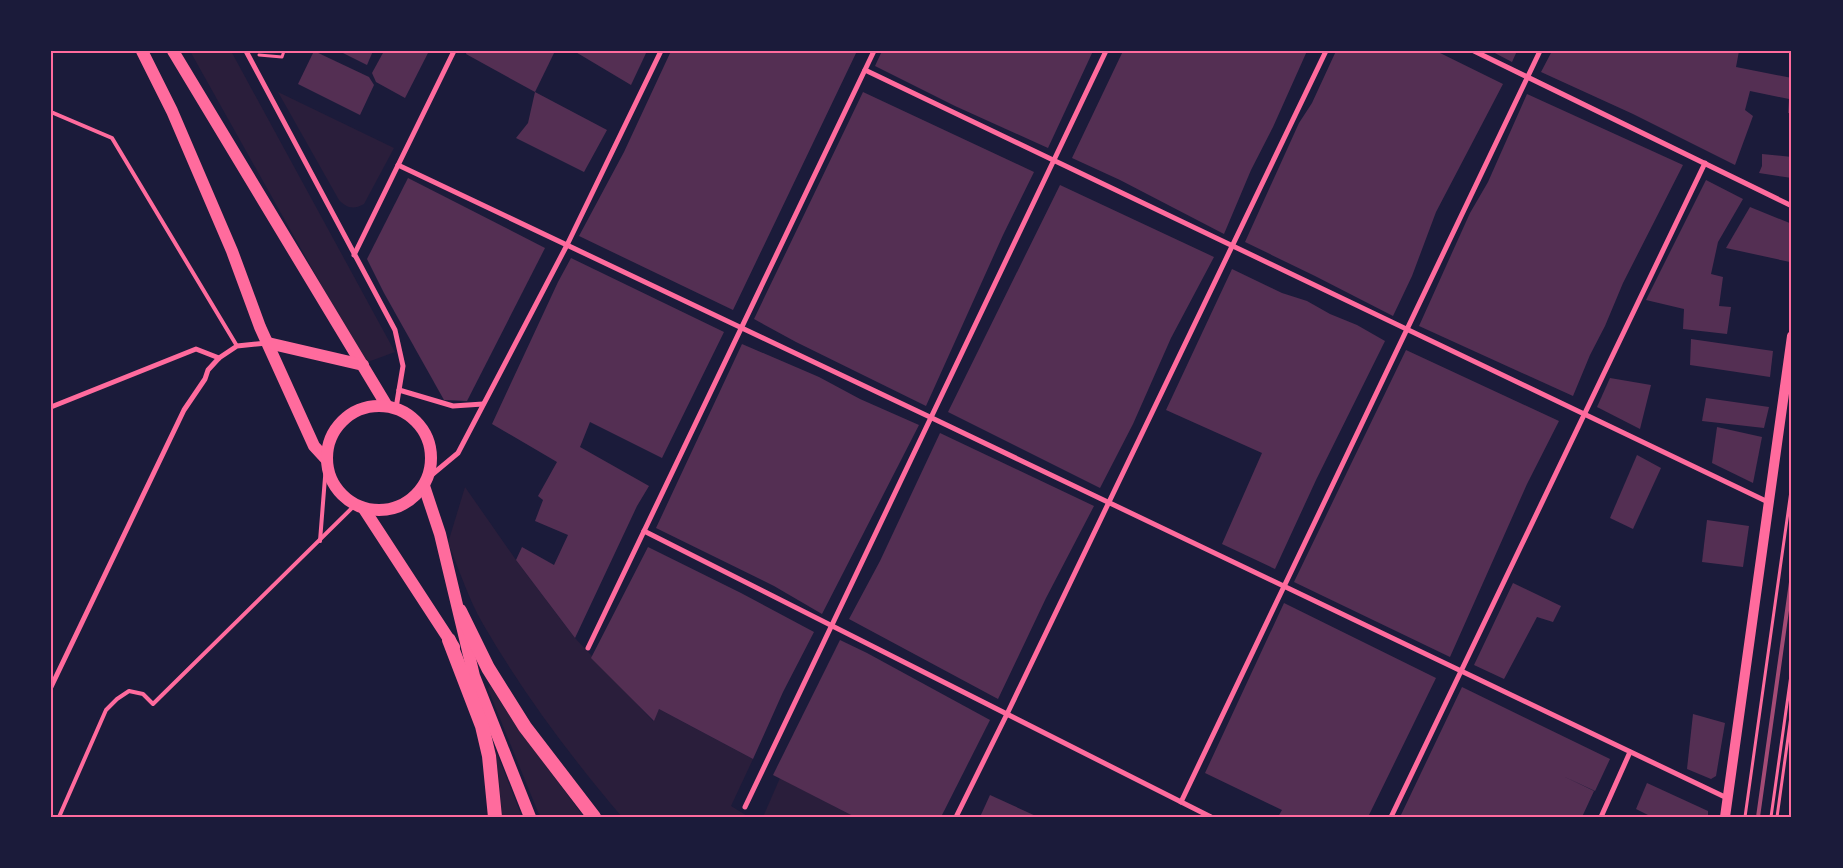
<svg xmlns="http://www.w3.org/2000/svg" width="1843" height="868" font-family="'PT Sans',sans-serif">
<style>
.green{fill:#2a1e3b}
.building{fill:#542f53}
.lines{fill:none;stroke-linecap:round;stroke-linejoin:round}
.path{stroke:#ff6b9d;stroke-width:3}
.service{stroke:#ff6b9d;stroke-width:4}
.minor{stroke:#ff6b9d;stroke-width:5}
.secondary{stroke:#ff6b9d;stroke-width:10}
.primary{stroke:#ff6b9d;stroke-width:12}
.motorway{stroke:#ff6b9d;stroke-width:14}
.rail{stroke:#a44b75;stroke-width:4}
.neatline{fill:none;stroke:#ff6b9d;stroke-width:2}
</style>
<rect width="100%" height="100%" fill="#1b1b3a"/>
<g class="green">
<path d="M 190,51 L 231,51 L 395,352 L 365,363 Z"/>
<path d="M 278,92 L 394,148 L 364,204 C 353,210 347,208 339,200 Z"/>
<path d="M 465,487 L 516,560 L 575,638 L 653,721 L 659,709 L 753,759 L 731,806 L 749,817 L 622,817 C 571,757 523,693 483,624 C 469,600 459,569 448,543 Z"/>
<path d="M 490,685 L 515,724 L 584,817 L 540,817 L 488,689 Z"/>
<path d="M 491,738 L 522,817 L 502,817 L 498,771 Z"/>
<path d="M 780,778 L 855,817 L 763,817 Z"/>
</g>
<g class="building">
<path d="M 314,51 L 369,77 L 374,85 L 360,115 L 298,84 Z"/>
<path d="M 339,51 L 373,51 L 367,65 Z"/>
<path d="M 384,51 L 429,51 L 405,98 L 376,82 L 372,73 Z"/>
<path d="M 467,51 L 555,51 L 535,92 L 466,54 Z"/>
<path d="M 574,51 L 647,51 L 631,85 Z"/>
<path d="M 671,51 L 857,51 L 733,310 L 579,236 L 624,152 Z"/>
<path d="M 882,51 L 1093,51 L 1048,148 L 955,106 L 875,66 Z"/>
<path d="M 1123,51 L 1307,51 L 1273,127 L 1251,170 L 1224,234 L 1120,180 L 1072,158 Z"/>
<path d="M 1336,51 L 1436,51 L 1503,84 L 1436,212 L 1412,276 L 1393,316 L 1315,276 L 1245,242 L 1299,123 L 1312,103 Z"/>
<path d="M 1491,51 L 1517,51 L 1512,62 Z"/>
<path d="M 1552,51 L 1739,51 L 1736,67 L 1792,78 L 1792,113 L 1788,113 L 1789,99 L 1750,91 L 1745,110 L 1753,116 L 1735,165 L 1633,114 L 1541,72 Z"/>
<path d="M 535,92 L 607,130 L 584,172 L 516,138 L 528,123 Z"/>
<path d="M 863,92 L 1034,172 L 1003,235 L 926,406 L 796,342 L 754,319 Z"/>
<path d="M 1527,94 L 1683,165 L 1623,283 L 1605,326 L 1590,355 L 1573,396 L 1419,326 L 1470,213 L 1488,182 Z"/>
<path d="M 1762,154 L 1792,157 L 1792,178 L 1759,173 L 1762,166 Z"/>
<path d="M 408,178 L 545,248 L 467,401 L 444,400 L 384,293 L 367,259 Z"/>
<path d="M 1706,180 L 1743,199 L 1718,242 L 1711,274 L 1723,277 L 1719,306 L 1731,307 L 1727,334 L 1683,329 L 1684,309 L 1646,300 Z"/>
<path d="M 1060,185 L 1214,257 L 1171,338 L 1133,424 L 1100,488 L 948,412 Z"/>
<path d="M 1750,207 L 1792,224 L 1790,262 L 1726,248 Z"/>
<path d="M 571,258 L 724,332 L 662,458 L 590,422 L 580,447 L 649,486 L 637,506 L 575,638 L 516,560 L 522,547 L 554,565 L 568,535 L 535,521 L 543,500 L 538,496 L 557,462 L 492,424 L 558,282 Z"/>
<path d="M 1232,269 L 1282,293 L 1307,301 L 1330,314 L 1357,325 L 1385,341 L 1316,480 L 1275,569 L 1222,544 L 1262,453 L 1166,410 Z"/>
<path d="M 1691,339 L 1773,351 L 1770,377 L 1690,365 Z"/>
<path d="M 742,344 L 819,377 L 860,399 L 919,425 L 822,614 L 774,586 L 656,528 Z"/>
<path d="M 1406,350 L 1559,421 L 1527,484 L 1450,657 L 1294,582 Z"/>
<path d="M 1610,378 L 1651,385 L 1640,429 L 1597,407 Z"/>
<path d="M 1706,398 L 1769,407 L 1764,428 L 1702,421 Z"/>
<path d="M 1717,427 L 1762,437 L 1753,483 L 1712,463 Z"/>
<path d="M 940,433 L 1094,506 L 1046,598 L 998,699 L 849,619 L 880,561 Z"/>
<path d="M 1637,455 L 1661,468 L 1633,529 L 1610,518 Z"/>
<path d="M 1707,520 L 1749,526 L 1743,567 L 1702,562 Z"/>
<path d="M 648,547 L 741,593 L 814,632 L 783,692 L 753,759 L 659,709 L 654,721 L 591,658 Z"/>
<path d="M 1513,583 L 1561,606 L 1553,622 L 1537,617 L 1504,679 L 1474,665 Z"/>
<path d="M 1284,603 L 1436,678 L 1368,817 L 1278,817 L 1282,810 L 1205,773 Z"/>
<path d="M 840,640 L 867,653 L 990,720 L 941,817 L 855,817 L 773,775 Z"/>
<path d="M 1462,687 L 1610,759 L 1595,791 L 1563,776 L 1594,791 L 1582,817 L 1400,817 Z"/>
<path d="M 1693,714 L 1725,723 L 1716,776 L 1711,779 L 1687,769 Z"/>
<path d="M 1647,783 L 1708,811 L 1708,817 L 1652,817 L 1636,809 Z"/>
<path d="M 990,795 L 1038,817 L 980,817 Z"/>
</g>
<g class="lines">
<g class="path">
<path d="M 259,55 L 282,57 L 284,51"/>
<path d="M 1745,817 L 1792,484"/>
<path d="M 1771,817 L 1792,668"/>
<path d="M 1777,817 L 1792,709"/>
</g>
<g class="service">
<path d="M 51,112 L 112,138 L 237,346"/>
<path d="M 320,541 L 326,465"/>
<path d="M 59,817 L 106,710 L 117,699 L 129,691 L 143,694 L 153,704 L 355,505"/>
</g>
<g class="minor">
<path d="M 246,51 L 395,330 L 403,366 L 396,408"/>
<path d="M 1474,51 L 1792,206"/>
<path d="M 865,70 L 1768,502"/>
<path d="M 398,165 L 932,418 L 1727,798"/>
<path d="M 354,255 L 454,51"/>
<path d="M 399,390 L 453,406 L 483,404"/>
<path d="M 51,407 L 196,349 L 219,358"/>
<path d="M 428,478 L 458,453 L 567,245 L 661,51"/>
<path d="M 644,531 L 1211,817"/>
<path d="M 588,648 L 874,51"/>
<path d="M 51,687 L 184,410 L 205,379 L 208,370 L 219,358 L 237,346 L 267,343"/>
<path d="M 1181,802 L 1540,51"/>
<path d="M 745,807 L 1106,51"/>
<path d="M 956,817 L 1007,714 L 1326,51"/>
<path d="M 1391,817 L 1705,163"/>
<path d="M 1601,817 L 1630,752"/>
</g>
<path class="secondary" d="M 1725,817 L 1792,336"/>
<g class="primary">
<path d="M 142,51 L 172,111 L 232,251 L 260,327 L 314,446 L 326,459"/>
<path d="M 173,51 L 387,406"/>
<path d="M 268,343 L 363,365"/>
<circle cx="379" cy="458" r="52"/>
<path d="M 424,486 L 440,534 L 474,676 L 530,817"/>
<path d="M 364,509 L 454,647"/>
</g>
<g class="motorway">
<path d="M 460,611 L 488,668 L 525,727 L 594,817"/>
<path d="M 449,640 L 482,726 L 489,756 L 495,817"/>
</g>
<path class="rail" d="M 1758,817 L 1792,575"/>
</g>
<rect width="1843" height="868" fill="none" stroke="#1b1b3a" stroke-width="105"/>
<rect x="52" y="52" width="1738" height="764" class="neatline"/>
</svg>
